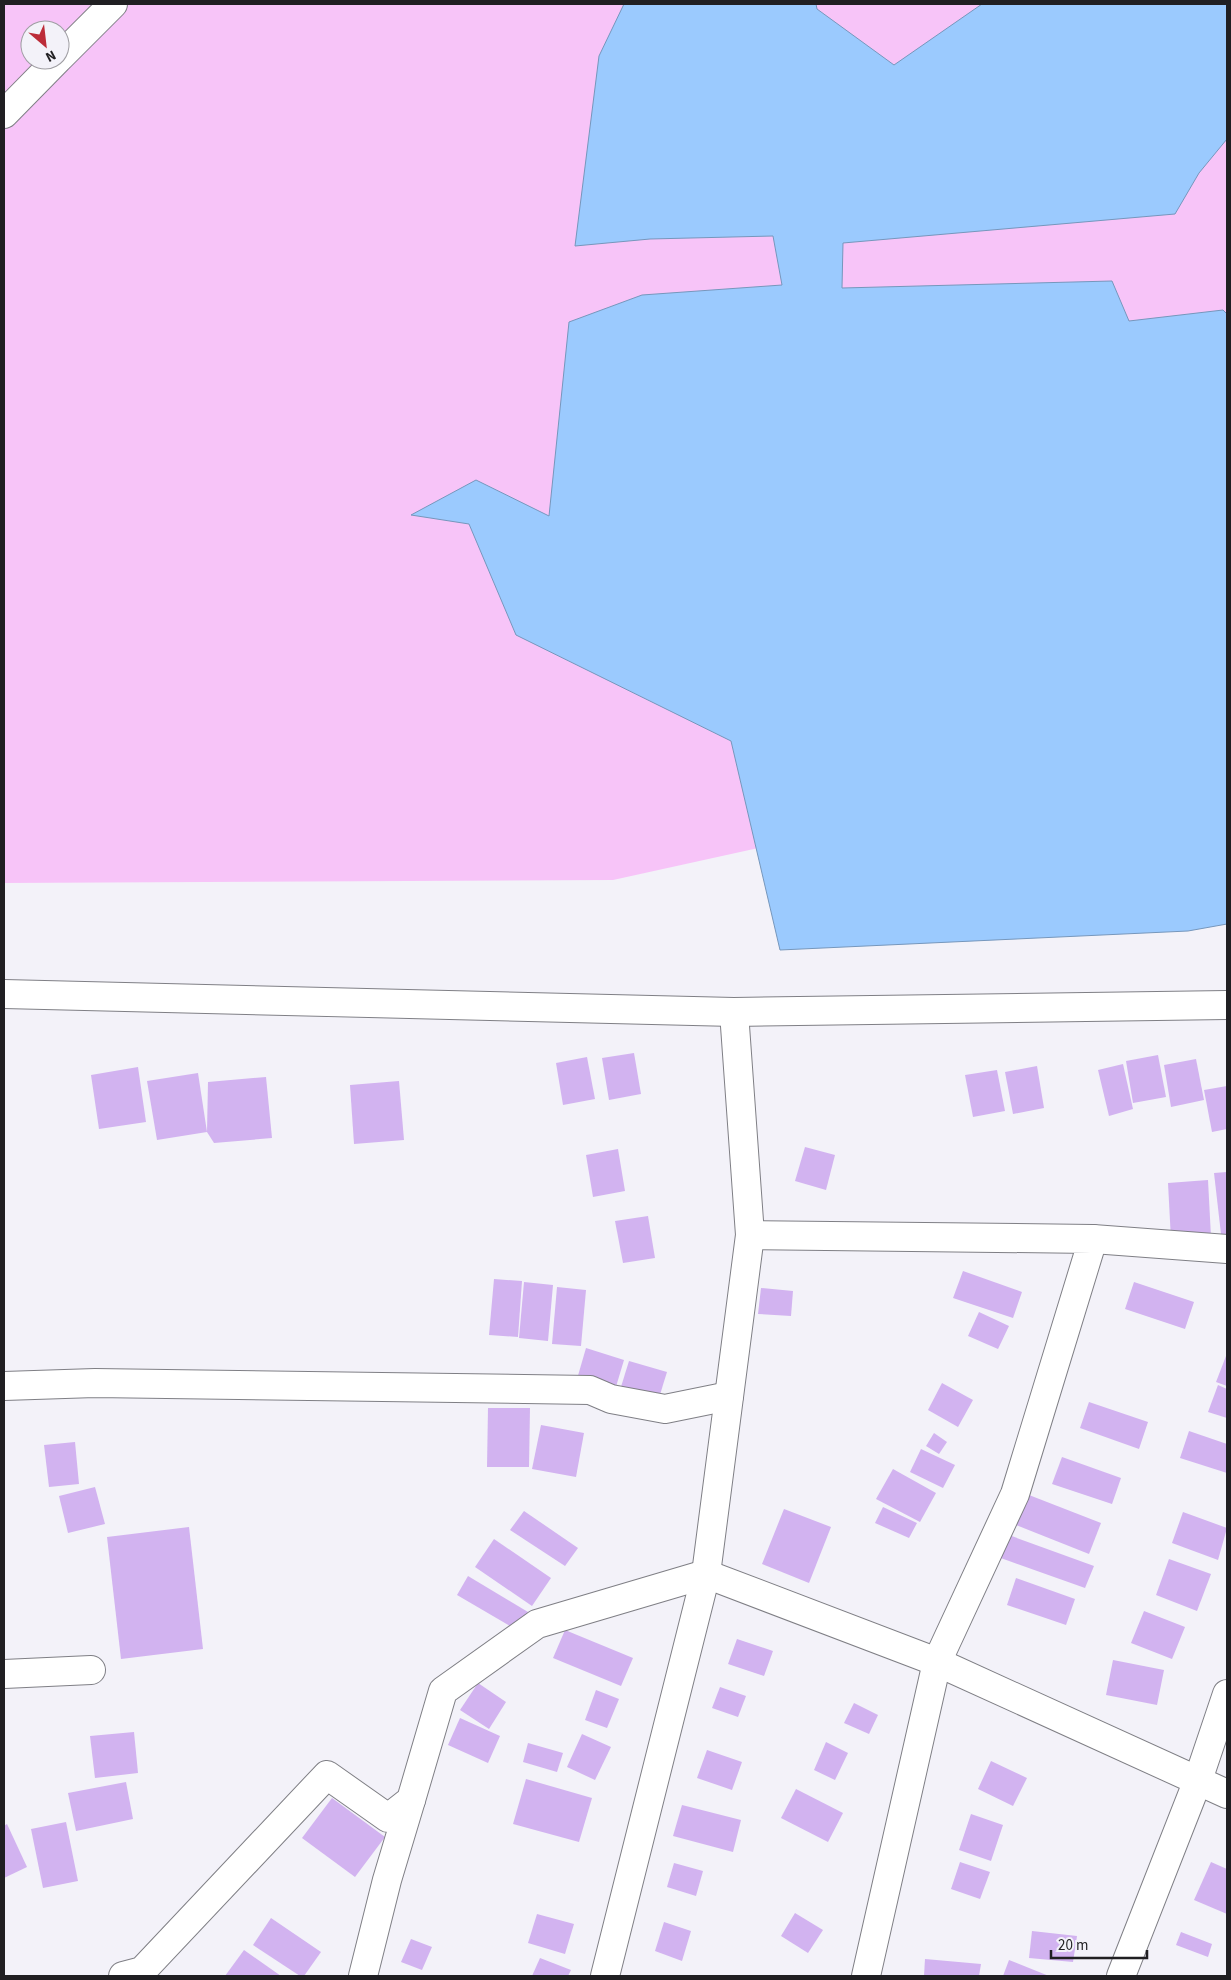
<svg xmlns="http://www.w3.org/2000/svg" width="1231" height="1980" font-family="'Source Sans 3',sans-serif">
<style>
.green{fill:#f7c4f8;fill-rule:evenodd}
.water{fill:#9bcafe;stroke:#7697bc}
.building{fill:#d2b3f0}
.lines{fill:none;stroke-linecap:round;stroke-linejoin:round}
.minor-casing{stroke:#7f7f85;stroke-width:30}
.minor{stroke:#fff;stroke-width:28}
</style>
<rect width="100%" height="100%" fill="#f3f2f9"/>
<path class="green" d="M 4,4 L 1227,4 L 1227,745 L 613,880 L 4,883 ZM 30,30 L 60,30 L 60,60 L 30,60 Z"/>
<path class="water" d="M 624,4 L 816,4 L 817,9 L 894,65 L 982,4 L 1227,4 L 1227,139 L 1199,173 L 1175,214 L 843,243 L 842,288 L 1112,281 L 1129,321 L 1223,310 L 1227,314 L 1227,924 L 1188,931 L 780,950 L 731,741 L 516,635 L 469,524 L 411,515 L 476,480 L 549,516 L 569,322 L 642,295 L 782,285 L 773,236 L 650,239 L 575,246 L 599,56 Z"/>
<g class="building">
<path d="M 634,1053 L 641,1094 L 609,1100 L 602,1058 Z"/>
<path d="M 1158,1055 L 1166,1097 L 1133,1103 L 1126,1061 Z"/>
<path d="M 587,1057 L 595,1099 L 563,1105 L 556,1063 Z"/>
<path d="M 1196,1059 L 1204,1100 L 1171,1107 L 1164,1065 Z"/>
<path d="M 1123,1064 L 1133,1109 L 1109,1116 L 1098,1070 Z"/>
<path d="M 1037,1066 L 1044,1108 L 1013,1114 L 1005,1072 Z"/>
<path d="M 138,1067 L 146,1122 L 99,1129 L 91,1075 Z"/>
<path d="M 997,1070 L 1005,1111 L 973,1117 L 965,1075 Z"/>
<path d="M 198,1073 L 207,1132 L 157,1140 L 147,1081 Z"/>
<path d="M 266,1077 L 272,1138 L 214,1143 L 207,1132 L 208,1082 Z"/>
<path d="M 399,1081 L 404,1140 L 354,1144 L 350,1085 Z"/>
<path d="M 1227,1086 L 1227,1129 L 1212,1132 L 1204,1090 Z"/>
<path d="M 805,1147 L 835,1155 L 826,1190 L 795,1181 Z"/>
<path d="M 618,1149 L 625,1191 L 593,1197 L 586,1155 Z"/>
<path d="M 1227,1172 L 1227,1234 L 1221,1234 L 1214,1173 Z"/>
<path d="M 1208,1180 L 1211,1237 L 1171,1240 L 1168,1183 Z"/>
<path d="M 648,1216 L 655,1258 L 623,1263 L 615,1221 Z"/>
<path d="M 963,1271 L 1022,1292 L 1013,1318 L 953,1298 Z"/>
<path d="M 494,1279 L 522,1281 L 518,1337 L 489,1335 Z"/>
<path d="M 524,1282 L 553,1285 L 548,1341 L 519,1338 Z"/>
<path d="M 1134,1282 L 1194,1302 L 1185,1329 L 1125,1309 Z"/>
<path d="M 557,1287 L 586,1290 L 581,1346 L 552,1344 Z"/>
<path d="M 761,1288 L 793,1291 L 791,1316 L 758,1314 Z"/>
<path d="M 979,1312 L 1009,1326 L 998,1349 L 968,1336 Z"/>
<path d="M 586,1348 L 624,1360 L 615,1390 L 577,1379 Z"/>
<path d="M 1226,1356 L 1227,1356 L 1227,1386 L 1216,1382 Z"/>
<path d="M 629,1361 L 667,1372 L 658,1401 L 620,1390 Z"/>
<path d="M 942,1383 L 973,1400 L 958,1427 L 928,1410 Z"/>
<path d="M 1218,1385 L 1227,1389 L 1227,1418 L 1208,1412 Z"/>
<path d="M 1089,1402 L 1148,1422 L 1139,1449 L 1080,1428 Z"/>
<path d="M 488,1408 L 530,1408 L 529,1467 L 487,1467 Z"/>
<path d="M 541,1425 L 584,1433 L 576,1477 L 532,1469 Z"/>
<path d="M 1189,1431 L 1227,1444 L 1227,1473 L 1180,1458 Z"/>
<path d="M 934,1433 L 947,1442 L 939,1454 L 926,1446 Z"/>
<path d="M 75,1442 L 79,1484 L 49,1487 L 44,1445 Z"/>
<path d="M 921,1449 L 955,1465 L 943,1488 L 910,1472 Z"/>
<path d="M 1062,1457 L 1121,1478 L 1112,1504 L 1052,1484 Z"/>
<path d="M 893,1469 L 936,1493 L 920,1522 L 876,1499 Z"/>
<path d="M 95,1487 L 105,1524 L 68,1533 L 59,1496 Z"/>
<path d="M 1029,1495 L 1101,1523 L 1089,1554 L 1016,1525 Z"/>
<path d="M 883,1507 L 917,1523 L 909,1538 L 875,1523 Z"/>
<path d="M 784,1509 L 831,1527 L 809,1583 L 762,1564 Z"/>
<path d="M 524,1511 L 578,1548 L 565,1566 L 510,1530 Z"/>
<path d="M 1183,1512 L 1227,1528 L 1218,1560 L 1172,1543 Z"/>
<path d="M 189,1527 L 203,1649 L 121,1659 L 107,1537 Z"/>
<path d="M 1006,1534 L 1094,1566 L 1085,1588 L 998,1557 Z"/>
<path d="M 494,1539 L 551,1578 L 532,1606 L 475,1567 Z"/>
<path d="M 1169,1559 L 1211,1574 L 1197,1611 L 1156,1595 Z"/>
<path d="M 468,1576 L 528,1612 L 517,1630 L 457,1595 Z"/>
<path d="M 1016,1578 L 1075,1599 L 1066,1625 L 1007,1605 Z"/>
<path d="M 1144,1611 L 1185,1627 L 1172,1659 L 1131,1643 Z"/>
<path d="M 565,1630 L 633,1658 L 621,1686 L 553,1658 Z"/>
<path d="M 737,1639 L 773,1651 L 764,1676 L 728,1664 Z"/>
<path d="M 1113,1660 L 1164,1670 L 1157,1705 L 1106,1695 Z"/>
<path d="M 478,1683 L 506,1702 L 489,1729 L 460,1710 Z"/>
<path d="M 720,1687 L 746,1696 L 738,1717 L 712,1708 Z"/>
<path d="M 596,1690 L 619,1699 L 607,1728 L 585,1720 Z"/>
<path d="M 854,1703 L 878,1715 L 869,1734 L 844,1723 Z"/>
<path d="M 460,1718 L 500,1736 L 488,1763 L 448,1745 Z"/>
<path d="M 134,1732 L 138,1773 L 95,1778 L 90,1736 Z"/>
<path d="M 582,1734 L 611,1747 L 595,1780 L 567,1767 Z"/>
<path d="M 826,1742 L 848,1753 L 835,1780 L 814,1770 Z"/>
<path d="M 528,1743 L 563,1753 L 557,1772 L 523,1762 Z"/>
<path d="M 707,1750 L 742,1762 L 732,1790 L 697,1778 Z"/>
<path d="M 991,1761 L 1027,1778 L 1013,1806 L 978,1789 Z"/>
<path d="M 526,1779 L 592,1798 L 579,1842 L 513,1824 Z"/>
<path d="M 126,1782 L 133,1819 L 76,1831 L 68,1793 Z"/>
<path d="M 796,1789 L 843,1813 L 828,1842 L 781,1818 Z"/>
<path d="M 332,1798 L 385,1837 L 355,1877 L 302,1838 Z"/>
<path d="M 682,1805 L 741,1820 L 733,1852 L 673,1836 Z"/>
<path d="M 971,1814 L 1003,1825 L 991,1861 L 959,1850 Z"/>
<path d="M 66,1822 L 78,1881 L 43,1888 L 31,1829 Z"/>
<path d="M 7,1824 L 27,1867 L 4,1878 L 4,1826 Z"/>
<path d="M 960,1862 L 990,1872 L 980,1899 L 951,1889 Z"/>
<path d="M 1211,1862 L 1227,1869 L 1227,1914 L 1194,1900 Z"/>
<path d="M 674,1863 L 703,1871 L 696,1896 L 667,1887 Z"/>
<path d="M 795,1913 L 823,1930 L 808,1953 L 781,1936 Z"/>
<path d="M 537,1914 L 574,1924 L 565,1954 L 528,1943 Z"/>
<path d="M 271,1918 L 321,1952 L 304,1976 L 300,1976 L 253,1945 Z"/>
<path d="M 664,1922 L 691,1931 L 682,1961 L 655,1951 Z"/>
<path d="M 1032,1931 L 1077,1936 L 1073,1962 L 1029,1958 Z"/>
<path d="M 1181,1932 L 1212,1944 L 1208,1957 L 1176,1945 Z"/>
<path d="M 411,1939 L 432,1947 L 422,1970 L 401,1962 Z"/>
<path d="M 244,1950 L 281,1976 L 225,1976 Z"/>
<path d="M 540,1958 L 571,1970 L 568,1976 L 532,1976 Z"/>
<path d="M 925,1959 L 981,1964 L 979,1976 L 924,1976 Z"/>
<path d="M 1009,1960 L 1049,1976 L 1003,1976 Z"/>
</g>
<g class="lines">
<g class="minor-casing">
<g id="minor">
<path d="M 60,57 L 113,4"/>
<path d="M 4,114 L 57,60"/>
<path d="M 4,994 L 734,1012 L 1227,1005"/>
<path d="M 750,1235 L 1093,1239 L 1015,1494 L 937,1662 L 866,1976"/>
<path d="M 1093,1239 L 1227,1249"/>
<path d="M 4,1386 L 95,1383 L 590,1390 L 611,1399 L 665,1409 L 729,1396"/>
<path d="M 4,1674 L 91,1670"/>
<path d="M 123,1976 L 142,1971 L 327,1775 L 388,1818 L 411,1800 L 443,1691 L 537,1624 L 706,1574 L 937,1662 L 1227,1794"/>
<path d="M 363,1976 L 387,1880 L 411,1800"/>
<path d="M 605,1976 L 706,1574 L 750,1235 L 734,1012"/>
<path d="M 1121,1976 L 1198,1780 L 1227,1694"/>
</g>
</g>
<use href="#minor" class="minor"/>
</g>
<rect width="1231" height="1980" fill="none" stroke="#201f22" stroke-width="10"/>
<g transform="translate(45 45) rotate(152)"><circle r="24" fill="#f3f2f9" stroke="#9f9ea3"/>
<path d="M0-4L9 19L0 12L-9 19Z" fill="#bc2c39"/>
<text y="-8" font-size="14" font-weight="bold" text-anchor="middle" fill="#201f22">N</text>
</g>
<path d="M1051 1950v8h96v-8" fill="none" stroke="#201f22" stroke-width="2.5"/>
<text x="1058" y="1950" font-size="15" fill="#201f22" stroke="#f3f2f9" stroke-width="4" paint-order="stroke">20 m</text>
</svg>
